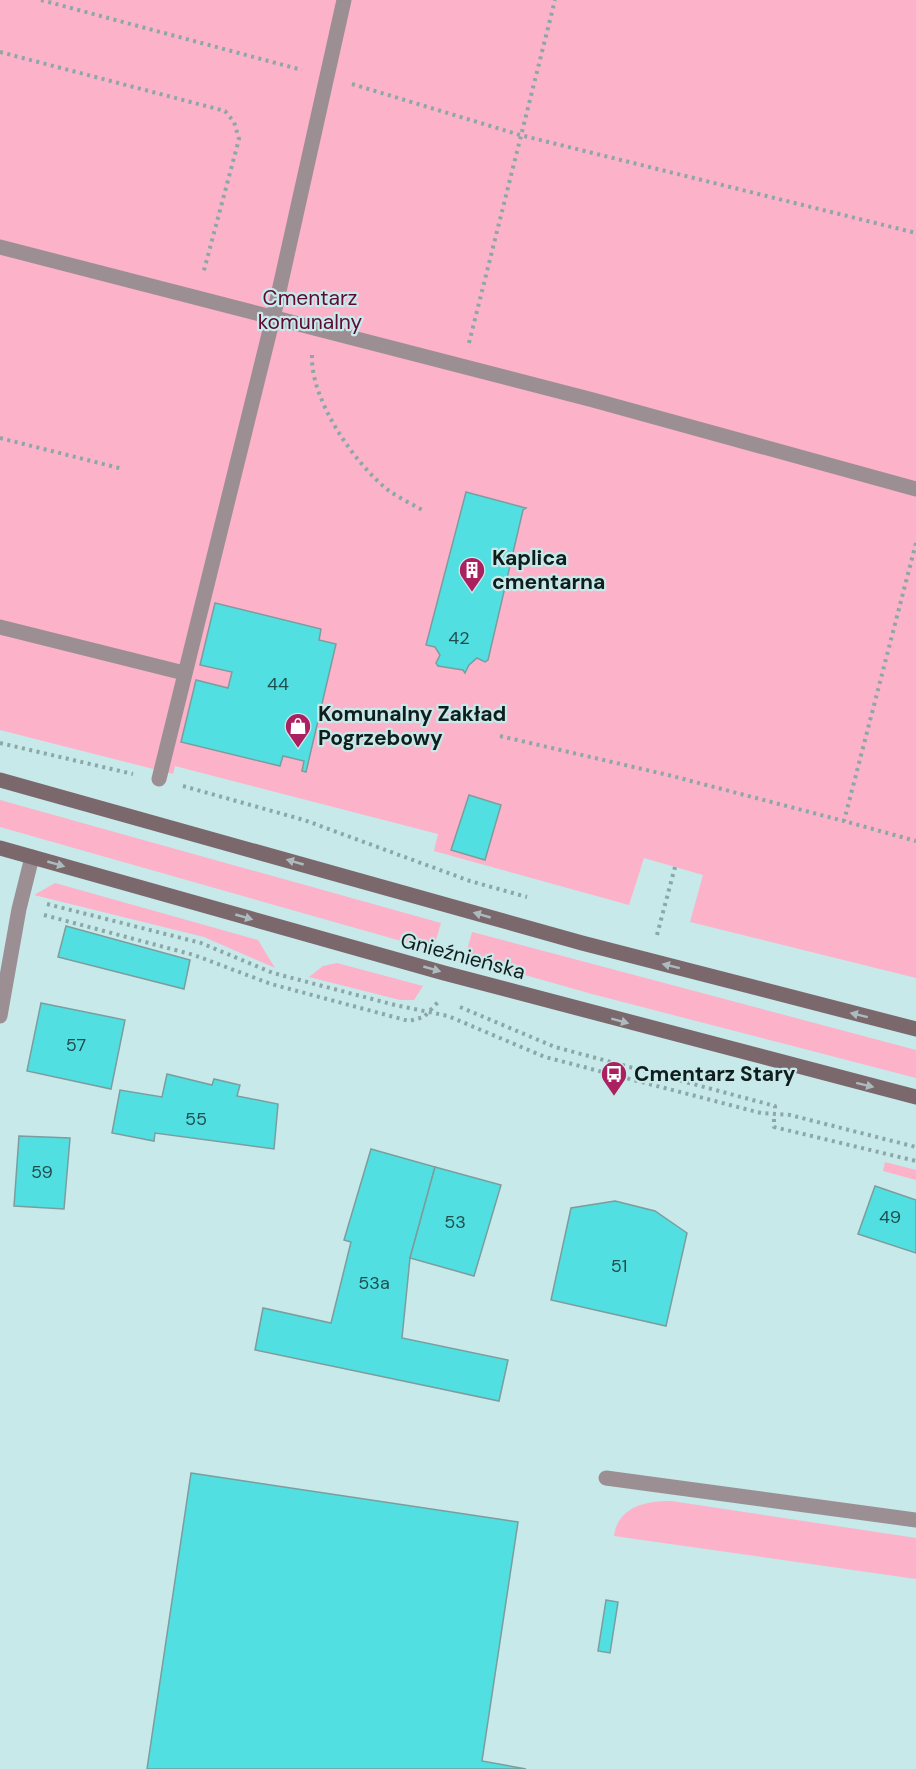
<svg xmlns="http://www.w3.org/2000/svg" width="916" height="1769" font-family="'DM Sans',sans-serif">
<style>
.green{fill:#fcb2c9}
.building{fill:#52dfe1;stroke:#7c9d9d;stroke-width:1.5}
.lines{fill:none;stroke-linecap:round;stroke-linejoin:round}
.path{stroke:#8ca7a7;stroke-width:4;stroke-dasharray:3 4.5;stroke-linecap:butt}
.service{stroke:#9c8f93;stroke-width:15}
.secondary{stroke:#7b686d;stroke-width:15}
.oneway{fill:#acbcbe}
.labels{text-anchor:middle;stroke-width:4.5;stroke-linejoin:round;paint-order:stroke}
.number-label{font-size:18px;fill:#204e4e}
.park-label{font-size:21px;fill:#5e0a32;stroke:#c7e9e9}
.poi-label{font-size:21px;font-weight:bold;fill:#101d1d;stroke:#c7e9e9;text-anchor:start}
.street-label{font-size:21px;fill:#101d1d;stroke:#c7e9e9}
</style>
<rect width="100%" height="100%" fill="#c7e9e9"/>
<g class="green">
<path d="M 0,0 L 916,0 L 916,978 L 690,922 L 703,875 L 644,858 L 629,905 L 434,851 L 438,834 L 175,766 L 173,774 L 0,730 Z"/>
<path d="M 0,800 L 441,923 L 433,950 L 0,827 Z"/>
<path d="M 55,883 L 258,940 L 275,968 L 204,937 L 34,895 Z"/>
<path d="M 472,932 L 916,1050 L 916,1078 L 592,994 L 465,958 Z"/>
<path d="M 337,963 L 423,986 L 414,1000 L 400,1000 L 309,977 L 323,966 Z"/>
<path d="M 885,1162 L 916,1170 L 916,1180 L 883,1171 Z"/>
<path d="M 671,1501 L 916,1538 L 916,1579 L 614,1536 C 618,1507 645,1501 671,1501 Z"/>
</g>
<g class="building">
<path d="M 466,492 L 526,508 L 523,510 L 488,660 L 485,662 L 477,658 L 469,665 L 465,673 L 463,670 L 438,666 L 436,663 L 440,655 L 435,647 L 426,645 Z"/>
<path d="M 215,603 L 321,629 L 319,640 L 336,644 L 306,772 L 302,771 L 304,761 L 283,756 L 280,766 L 181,742 L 196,680 L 228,688 L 232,672 L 200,665 Z"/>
<path d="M 469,795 L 501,805 L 485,860 L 451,850 Z"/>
<path d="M 66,926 L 190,960 L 184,989 L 58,957 Z"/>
<path d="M 41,1003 L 125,1020 L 111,1089 L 27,1071 Z"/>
<path d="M 167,1074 L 212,1085 L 214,1079 L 240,1085 L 237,1096 L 278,1104 L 274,1149 L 155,1133 L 154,1141 L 112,1133 L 120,1090 L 162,1097 Z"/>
<path d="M 19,1136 L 70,1138 L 64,1209 L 14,1206 Z"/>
<path d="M 371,1149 L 435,1167 L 410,1258 L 402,1338 L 508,1360 L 499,1401 L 255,1350 L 263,1308 L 331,1323 L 351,1242 L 344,1240 Z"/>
<path d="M 435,1167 L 501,1185 L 474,1276 L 410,1258 Z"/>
<path d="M 875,1186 L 916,1200 L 916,1253 L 858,1234 Z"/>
<path d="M 615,1201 L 655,1211 L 687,1233 L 666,1326 L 551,1300 L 571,1208 Z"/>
<path d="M 191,1473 L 518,1522 L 482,1761 L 526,1769 L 147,1769 Z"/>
<path d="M 606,1600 L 618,1602 L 610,1653 L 598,1651 Z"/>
</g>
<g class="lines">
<g class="path">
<path d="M 41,0 L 302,70"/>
<path d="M 0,52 L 225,111 L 234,122 L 239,139 L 203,274"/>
<path d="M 352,84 L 520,135 L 916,233"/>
<path d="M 469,343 L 555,0"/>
<path d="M 312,355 C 310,399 354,463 388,490 C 399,498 412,504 424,511"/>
<path d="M 0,438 L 123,469"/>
<path d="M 916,543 L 844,821 L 916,841"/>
<path d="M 500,736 L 668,775 L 844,821"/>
<path d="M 0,743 L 133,774"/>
<path d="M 183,786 L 304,820 L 470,881 L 527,897"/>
<path d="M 47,904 L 201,943 L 273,973 L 395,1005 L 448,1016 L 545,1057 L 761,1113 L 790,1115 L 916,1147"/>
<path d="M 44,915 L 194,955 L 271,984 L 409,1021 L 424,1017 L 439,1001"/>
<path d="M 657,935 L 675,867"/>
<path d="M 460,1007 L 555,1047 L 775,1106 L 775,1109"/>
<path d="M 774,1119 L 774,1127 L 916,1161"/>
</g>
<g class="service">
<path d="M 0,247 L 593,400 L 916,489"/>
<path d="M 0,627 L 184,673"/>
<path d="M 159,779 L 273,318 L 344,0"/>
<path d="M 0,1016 L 19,909 L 32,857"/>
<path d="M 606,1478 L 916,1520"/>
</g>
<g class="secondary">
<path d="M 0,780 L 582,943 L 916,1029"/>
<path d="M 0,848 L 444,973 L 916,1097"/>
</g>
</g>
<defs><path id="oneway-solid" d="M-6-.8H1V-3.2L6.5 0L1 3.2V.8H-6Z" transform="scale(1.5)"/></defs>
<g class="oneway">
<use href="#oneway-solid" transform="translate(295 862) rotate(-164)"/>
<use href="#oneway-solid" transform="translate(56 864) rotate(16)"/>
<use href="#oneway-solid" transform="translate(482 915) rotate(-164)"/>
<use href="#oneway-solid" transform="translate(244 917) rotate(16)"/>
<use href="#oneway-solid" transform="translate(671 966) rotate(-166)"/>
<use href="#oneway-solid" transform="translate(432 969) rotate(16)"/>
<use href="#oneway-solid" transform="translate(859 1015) rotate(-166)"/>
<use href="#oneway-solid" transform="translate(620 1021) rotate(15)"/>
<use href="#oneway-solid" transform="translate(865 1085) rotate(14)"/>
</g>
<defs>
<g id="building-pin" transform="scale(1.35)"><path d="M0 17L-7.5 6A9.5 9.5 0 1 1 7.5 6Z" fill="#ab2060" stroke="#c7e9e9"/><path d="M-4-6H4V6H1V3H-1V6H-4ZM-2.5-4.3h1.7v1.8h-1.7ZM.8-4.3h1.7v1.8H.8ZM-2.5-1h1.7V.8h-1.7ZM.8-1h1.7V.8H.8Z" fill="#fff"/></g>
<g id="shop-pin" transform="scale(1.35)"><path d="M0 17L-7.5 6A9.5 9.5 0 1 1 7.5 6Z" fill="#ab2060" stroke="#c7e9e9"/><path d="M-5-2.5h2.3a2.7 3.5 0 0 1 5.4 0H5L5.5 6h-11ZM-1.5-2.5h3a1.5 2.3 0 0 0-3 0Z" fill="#fff"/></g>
<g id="bus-pin" transform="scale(1.35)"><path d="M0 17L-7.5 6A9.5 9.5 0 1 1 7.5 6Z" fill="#ab2060" stroke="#c7e9e9"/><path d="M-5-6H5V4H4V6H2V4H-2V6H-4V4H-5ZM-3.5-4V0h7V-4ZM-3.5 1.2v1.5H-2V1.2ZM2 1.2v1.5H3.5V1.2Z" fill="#fff"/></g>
</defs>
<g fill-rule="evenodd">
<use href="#building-pin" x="472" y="570"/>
<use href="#shop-pin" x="298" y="726"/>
<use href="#bus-pin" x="614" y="1074"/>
</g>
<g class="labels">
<g class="number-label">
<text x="459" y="644">42</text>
<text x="278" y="690">44</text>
<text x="76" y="1051">57</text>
<text x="196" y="1125">55</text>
<text x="42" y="1178">59</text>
<text x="890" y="1223">49</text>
<text x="455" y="1228">53</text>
<text x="619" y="1272">51</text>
<text x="374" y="1289">53a</text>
</g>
<g class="park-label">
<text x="310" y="305">Cmentarz<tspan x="310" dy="24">komunalny</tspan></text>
</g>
<g class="poi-label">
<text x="492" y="565">Kaplica<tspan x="492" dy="24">cmentarna</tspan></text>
<text x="318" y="721">Komunalny Zakład<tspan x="318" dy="24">Pogrzebowy</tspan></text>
<text x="634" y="1081">Cmentarz Stary</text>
</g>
<g class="street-label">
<text transform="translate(463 956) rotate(15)" y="7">Gnieźnieńska</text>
</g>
</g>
</svg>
